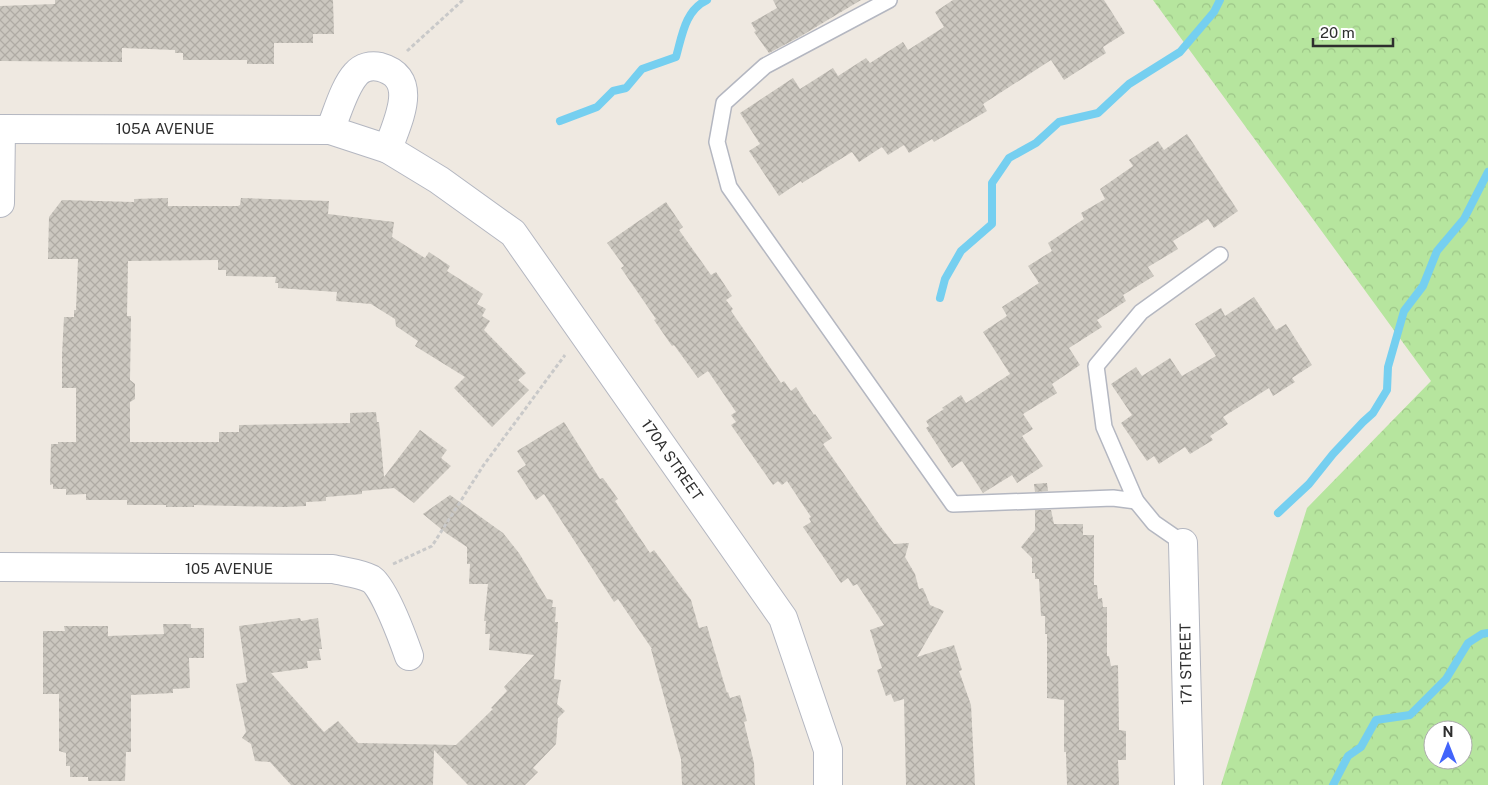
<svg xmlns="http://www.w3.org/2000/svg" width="1488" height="785" font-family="'Public Sans',sans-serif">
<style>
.forest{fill:url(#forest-crowns);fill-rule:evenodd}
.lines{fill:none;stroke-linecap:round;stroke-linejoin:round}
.stream{stroke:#75cff0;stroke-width:8}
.building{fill:url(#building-cross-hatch)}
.service-casing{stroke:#b4b7c1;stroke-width:18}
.minor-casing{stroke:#b4b7c1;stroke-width:30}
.path{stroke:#c9c9c9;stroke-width:3;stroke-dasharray:4 2.5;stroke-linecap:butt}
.service{stroke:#fff;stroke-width:15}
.minor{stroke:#fff;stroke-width:28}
.labels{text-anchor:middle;stroke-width:5;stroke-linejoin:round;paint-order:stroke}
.street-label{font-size:15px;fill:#2e2e2e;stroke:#fff}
</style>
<defs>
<pattern id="forest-crowns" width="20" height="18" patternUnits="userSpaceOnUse" patternTransform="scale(1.25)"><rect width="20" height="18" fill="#b6e59e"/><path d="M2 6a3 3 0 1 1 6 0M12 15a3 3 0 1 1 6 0" fill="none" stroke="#9dc588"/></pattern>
<pattern id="building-cross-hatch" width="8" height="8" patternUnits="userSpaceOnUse" patternTransform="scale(1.25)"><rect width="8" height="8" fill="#cbc7bf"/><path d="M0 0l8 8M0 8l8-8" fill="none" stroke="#afaba4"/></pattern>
</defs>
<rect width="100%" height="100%" fill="#efe9e1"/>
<path class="forest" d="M 1153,0 L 1488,0 L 1488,785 L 1221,785 L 1307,508 L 1431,381 ZM 1433,730 L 1463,730 L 1463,760 L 1433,760 Z"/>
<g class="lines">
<g class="stream">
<path d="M 560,121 L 597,107 L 613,91 L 626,88 L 642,69 L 676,57 C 682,36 685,10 707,0"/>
<path d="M 940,298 L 945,279 L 961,251 L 992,224 L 992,183 L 1009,158 L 1036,143 L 1059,122 L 1098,113 L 1129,84 L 1180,52 L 1214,12 L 1220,0"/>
<path d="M 1278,513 L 1309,484 L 1333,454 L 1363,422 L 1373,413 L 1387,390 L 1388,367 L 1404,311 L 1423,286 L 1437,251 L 1464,219 L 1488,172"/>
<path d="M 1333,785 L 1348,756 L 1361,747 L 1376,720 L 1410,715 L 1446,679 L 1468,643 L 1482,634 L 1488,633"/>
</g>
</g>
<g class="building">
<path d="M 55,0 L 333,0 L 334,34 L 313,34 L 313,43 L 274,43 L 274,64 L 247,64 L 247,60 L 183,60 L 183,53 L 175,53 L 175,50 L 122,48 L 122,62 L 0,61 L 0,6 L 55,4 Z"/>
<path d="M 773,0 L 861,0 L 801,36 L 769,53 L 754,32 L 756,31 L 751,23 L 777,8 Z"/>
<path d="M 953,0 L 1104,0 L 1125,33 L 1103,47 L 1106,53 L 1064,80 L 1051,60 L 983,104 L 987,111 L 934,142 L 932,139 L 909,153 L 904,145 L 888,155 L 882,147 L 859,162 L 852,152 L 802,183 L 801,181 L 779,196 L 749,151 L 760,144 L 740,113 L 793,78 L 800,89 L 833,68 L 838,76 L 866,58 L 870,63 L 903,42 L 908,50 L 944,27 L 935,12 Z"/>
<path d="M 1187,134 L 1238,211 L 1214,228 L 1208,219 L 1173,241 L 1178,249 L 1148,267 L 1154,276 L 1123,295 L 1126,301 L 1097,320 L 1102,327 L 1069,348 L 1080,365 L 1052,384 L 1057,393 L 1023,414 L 1033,429 L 1022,436 L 1043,466 L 1017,483 L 1012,475 L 983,493 L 962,461 L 952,468 L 926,428 L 929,426 L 926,421 L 944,409 L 942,408 L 961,395 L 966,403 L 1010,374 L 983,332 L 1007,316 L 1002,307 L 1039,283 L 1028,266 L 1052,251 L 1048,243 L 1084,219 L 1081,213 L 1105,199 L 1100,189 L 1133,166 L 1129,160 L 1158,141 L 1164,150 Z"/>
<path d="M 168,198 L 168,206 L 238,206 L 240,205 L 241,198 L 329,201 L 328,214 L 394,222 L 392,237 L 425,258 L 429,252 L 450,266 L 447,271 L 483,294 L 477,304 L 486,309 L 482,316 L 490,321 L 484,330 L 526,373 L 518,380 L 529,390 L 492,427 L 454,388 L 465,377 L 415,346 L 418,341 L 396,326 L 395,319 L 371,304 L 336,301 L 337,292 L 278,288 L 278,283 L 275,283 L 276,277 L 226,276 L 226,270 L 218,270 L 218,260 L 128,261 L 127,316 L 131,316 L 130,380 L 135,384 L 135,399 L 130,402 L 130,442 L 219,442 L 219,432 L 239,432 L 239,425 L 350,423 L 350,413 L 376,412 L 377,422 L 379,422 L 384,477 L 420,430 L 447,450 L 441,458 L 451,466 L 414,503 L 394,488 L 362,491 L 362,494 L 326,497 L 326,501 L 306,502 L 306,506 L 284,507 L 194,505 L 194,507 L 166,507 L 166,505 L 127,505 L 127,500 L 86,500 L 86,494 L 66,495 L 66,489 L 53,489 L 53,484 L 50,485 L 51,444 L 58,444 L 58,442 L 76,442 L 76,388 L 62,388 L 62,355 L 64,317 L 74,317 L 74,310 L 76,310 L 78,259 L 48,259 L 49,217 L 62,200 L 134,202 L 134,199 Z"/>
<path d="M 666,202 L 683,227 L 679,230 L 711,275 L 716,272 L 732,296 L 726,300 L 733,309 L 731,311 L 781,383 L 784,381 L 791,391 L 796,387 L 814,415 L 815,414 L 832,438 L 823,444 L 881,527 L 894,544 L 909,543 L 905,557 L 915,574 L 919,589 L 923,588 L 930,605 L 944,611 L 917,657 L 954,645 L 962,670 L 959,671 L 971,705 L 975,785 L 906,785 L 904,699 L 894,702 L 891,694 L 886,696 L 877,670 L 882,668 L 870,630 L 884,625 L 857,584 L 853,586 L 848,578 L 841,583 L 803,527 L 811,522 L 809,518 L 811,517 L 787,481 L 782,485 L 778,481 L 773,485 L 731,425 L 736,422 L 731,415 L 736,412 L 708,371 L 698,378 L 674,345 L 672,346 L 654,320 L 656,319 L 621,268 L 624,266 L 607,243 Z"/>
<path d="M 1254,297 L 1276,330 L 1286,324 L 1312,365 L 1292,378 L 1295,382 L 1273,396 L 1269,388 L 1223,417 L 1228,424 L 1210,436 L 1213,440 L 1190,454 L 1185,447 L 1159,464 L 1154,456 L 1147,461 L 1121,423 L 1132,415 L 1111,384 L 1136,367 L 1142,376 L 1170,358 L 1182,376 L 1216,356 L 1195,324 L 1221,308 L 1225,316 Z"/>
<path d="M 564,422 L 600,479 L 603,478 L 618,499 L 615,501 L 650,553 L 654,550 L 691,600 L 699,628 L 707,626 L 727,693 L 728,692 L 730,698 L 740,695 L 747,721 L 744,722 L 754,763 L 755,785 L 682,785 L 681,759 L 651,649 L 652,649 L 618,599 L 614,602 L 544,494 L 536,500 L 517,471 L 526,465 L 517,451 Z"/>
<path d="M 1047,483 L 1048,491 L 1035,492 L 1034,484 Z"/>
<path d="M 450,495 L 503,533 L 519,553 L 547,599 L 553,600 L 552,607 L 556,607 L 555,622 L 558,622 L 554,679 L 561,680 L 557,704 L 565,711 L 558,718 L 556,744 L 533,768 L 538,772 L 525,785 L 468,785 L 434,750 L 433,785 L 291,785 L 270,762 L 255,761 L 251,744 L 242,738 L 246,732 L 236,684 L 247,682 L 239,626 L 300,618 L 301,621 L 318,618 L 322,649 L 319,649 L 321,660 L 307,661 L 308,668 L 271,673 L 324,732 L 338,721 L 358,743 L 456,745 L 493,709 L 491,708 L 507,691 L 504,687 L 534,655 L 489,650 L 490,634 L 485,634 L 486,621 L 484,621 L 488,584 L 469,584 L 470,564 L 467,564 L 467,547 L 446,533 L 423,514 Z"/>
<path d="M 1035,510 L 1051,510 L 1054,524 L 1083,524 L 1083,535 L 1094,535 L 1094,585 L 1097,585 L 1098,599 L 1102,598 L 1103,607 L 1107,607 L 1107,656 L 1109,656 L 1111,666 L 1118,665 L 1119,730 L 1126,731 L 1126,760 L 1118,760 L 1119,785 L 1067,785 L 1066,752 L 1064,752 L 1064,700 L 1047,698 L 1047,634 L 1045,634 L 1045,616 L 1041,616 L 1039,579 L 1035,579 L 1035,573 L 1032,573 L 1032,558 L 1021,547 L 1035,530 Z"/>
<path d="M 163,624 L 191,624 L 191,628 L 204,628 L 204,658 L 189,658 L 190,688 L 173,689 L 173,693 L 131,695 L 131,752 L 126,752 L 125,781 L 88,781 L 88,777 L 70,777 L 70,766 L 66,766 L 66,753 L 59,751 L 59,694 L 43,694 L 43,631 L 65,631 L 64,626 L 108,626 L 108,636 L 164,634 Z"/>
</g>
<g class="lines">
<g class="service-casing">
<g id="service">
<path d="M 889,0 L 765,66 L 724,103 L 717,142 L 729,187 L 953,504 L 1113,498 L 1136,501 L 1104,427 L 1096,366 L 1141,312 L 1220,255"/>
<path d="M 1136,501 L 1154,523 L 1183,543"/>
</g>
</g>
<g class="minor-casing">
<g id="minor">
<path d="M 0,129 L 330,130 L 388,149 L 439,180 L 513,233 L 783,618 L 828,750 L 828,785"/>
<path d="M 330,130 C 337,114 344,87 356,74 C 362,67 371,65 380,67 C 421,78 397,122 388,149"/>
<path d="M 0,203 L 1,129"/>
<path d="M 1183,543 L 1189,785"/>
<path d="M 0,567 L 333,569 C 345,572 360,573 371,579 C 384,587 403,639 409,656"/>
</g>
</g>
<g class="path">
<path d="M 407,51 L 463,0"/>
<path d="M 393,564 L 432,546 L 483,466 L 565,355"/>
</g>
<use href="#service" class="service"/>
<use href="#minor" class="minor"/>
</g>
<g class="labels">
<g class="street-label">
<text x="165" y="134">105A AVENUE</text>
<text transform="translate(672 460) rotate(55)" y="5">170A STREET</text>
<text x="229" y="574">105 AVENUE</text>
<text transform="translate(1186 664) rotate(-91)" y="5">171 STREET</text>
</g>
</g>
<g transform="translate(1448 745)"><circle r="24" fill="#ffffff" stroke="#ababab"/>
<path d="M0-4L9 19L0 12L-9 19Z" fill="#4264fb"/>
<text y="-8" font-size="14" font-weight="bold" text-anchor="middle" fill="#2e2e2e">N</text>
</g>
<path d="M1313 38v8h80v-8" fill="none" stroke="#2e2e2e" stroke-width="2.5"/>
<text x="1320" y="38" font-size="15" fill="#2e2e2e" stroke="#ffffff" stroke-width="4" paint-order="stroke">20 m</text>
</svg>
